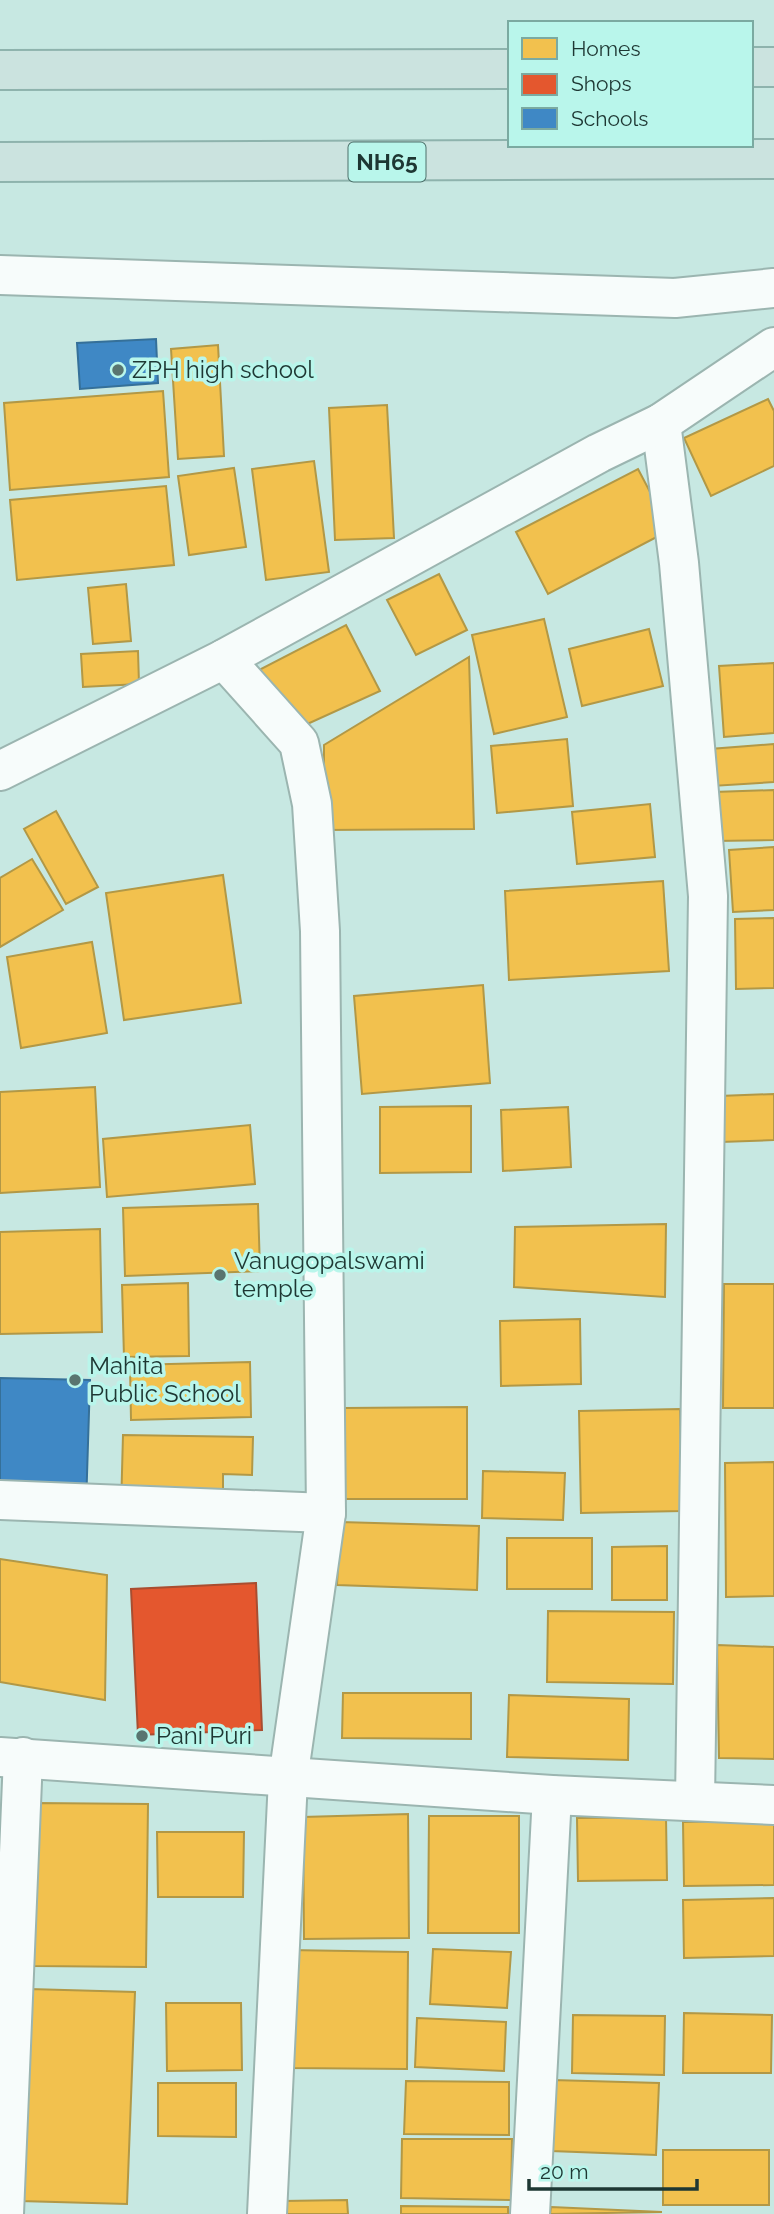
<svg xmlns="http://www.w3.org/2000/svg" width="774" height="2214" font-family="Raleway,sans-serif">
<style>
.homes{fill:#f2c14e;stroke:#b29846;stroke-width:2}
.shops{fill:#e4572e;stroke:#a94d30;stroke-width:2}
.schools{fill:#3f88c5;stroke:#357099;stroke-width:2}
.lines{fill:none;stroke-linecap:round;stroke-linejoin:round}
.street-casing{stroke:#9bb5b0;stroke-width:42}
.secondary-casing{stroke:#9bb5b0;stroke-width:42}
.highway-casing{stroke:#8eb3ad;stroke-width:42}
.street{stroke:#f7fcfb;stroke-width:38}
.secondary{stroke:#f7fcfb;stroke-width:38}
.highway{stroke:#cbe3df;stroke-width:38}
.poi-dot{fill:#597570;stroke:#b9f6eb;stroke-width:2.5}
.labels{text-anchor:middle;stroke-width:7;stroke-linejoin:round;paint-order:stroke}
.shield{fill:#b9f6eb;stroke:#4c706a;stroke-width:2}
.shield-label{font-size:23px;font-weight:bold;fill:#1e3733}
.poi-label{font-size:24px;fill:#1e3733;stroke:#b9f6eb;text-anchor:start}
</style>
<rect width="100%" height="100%" fill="#c7e8e2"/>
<g class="homes">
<path d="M 218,345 L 224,456 L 178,459 L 171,349 Z"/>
<path d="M 163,391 L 169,477 L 10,490 L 4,403 Z"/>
<path d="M 768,399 L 774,411 L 774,466 L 711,496 L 684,438 Z"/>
<path d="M 387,405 L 394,538 L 335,540 L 329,408 Z"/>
<path d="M 314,461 L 329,572 L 266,580 L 252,469 Z"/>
<path d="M 234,468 L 246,547 L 189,555 L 178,476 Z"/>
<path d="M 638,469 L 670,530 L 548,594 L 516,532 Z"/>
<path d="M 166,486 L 174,565 L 17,580 L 10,500 Z"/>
<path d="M 439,574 L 467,630 L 416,655 L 387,600 Z"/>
<path d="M 126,584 L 131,641 L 93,644 L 88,588 Z"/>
<path d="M 544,619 L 567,717 L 494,734 L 472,635 Z"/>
<path d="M 346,625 L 380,691 L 303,726 L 257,671 Z"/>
<path d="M 649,629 L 663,686 L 582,706 L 569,649 Z"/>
<path d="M 138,651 L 139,684 L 83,687 L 81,654 Z"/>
<path d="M 469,657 L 474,829 L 324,830 L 324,745 Z"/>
<path d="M 774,663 L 774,733 L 724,737 L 719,666 Z"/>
<path d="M 567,739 L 573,806 L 497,813 L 491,746 Z"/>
<path d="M 774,744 L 774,782 L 712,786 L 710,749 Z"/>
<path d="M 774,790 L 774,840 L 715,841 L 714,792 Z"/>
<path d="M 650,804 L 655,857 L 577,864 L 572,812 Z"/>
<path d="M 56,811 L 98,887 L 66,904 L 24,829 Z"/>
<path d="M 774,847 L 774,910 L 733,912 L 729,850 Z"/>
<path d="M 32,859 L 63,910 L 0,947 L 0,878 Z"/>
<path d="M 223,875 L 241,1003 L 124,1020 L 106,893 Z"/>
<path d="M 663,881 L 669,971 L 509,980 L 505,891 Z"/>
<path d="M 774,918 L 774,988 L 736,989 L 735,919 Z"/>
<path d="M 92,942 L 107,1033 L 21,1048 L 7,957 Z"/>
<path d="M 483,985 L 490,1083 L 362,1094 L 354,996 Z"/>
<path d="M 95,1087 L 100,1187 L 0,1193 L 0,1092 Z"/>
<path d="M 774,1094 L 774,1140 L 721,1142 L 719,1096 Z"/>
<path d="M 471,1106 L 471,1172 L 380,1173 L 380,1107 Z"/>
<path d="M 568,1107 L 571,1167 L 503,1171 L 501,1110 Z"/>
<path d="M 250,1125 L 255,1184 L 107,1197 L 103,1139 Z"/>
<path d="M 258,1204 L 260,1271 L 125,1276 L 123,1208 Z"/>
<path d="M 666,1224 L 665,1297 L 514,1287 L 515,1227 Z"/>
<path d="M 100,1229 L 102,1332 L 0,1334 L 0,1232 Z"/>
<path d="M 188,1283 L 189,1356 L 124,1357 L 122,1285 Z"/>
<path d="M 724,1284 L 774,1284 L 774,1408 L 723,1408 Z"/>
<path d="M 580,1319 L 581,1384 L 501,1386 L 500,1321 Z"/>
<path d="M 250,1362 L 251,1417 L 131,1420 L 130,1365 Z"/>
<path d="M 467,1407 L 467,1499 L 344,1499 L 345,1408 Z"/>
<path d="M 680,1409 L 682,1511 L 581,1513 L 579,1411 Z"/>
<path d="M 123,1435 L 253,1437 L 252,1475 L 223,1474 L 223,1512 L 121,1509 Z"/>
<path d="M 774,1462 L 774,1596 L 726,1597 L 725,1463 Z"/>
<path d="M 483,1471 L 565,1473 L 563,1520 L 482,1518 Z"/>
<path d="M 340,1522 L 479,1526 L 477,1590 L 337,1585 Z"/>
<rect x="507" y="1538" width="85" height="51"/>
<path d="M 667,1546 L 667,1600 L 612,1600 L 612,1547 Z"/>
<path d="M 0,1559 L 107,1575 L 105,1700 L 0,1682 Z"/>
<path d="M 548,1611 L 674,1612 L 673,1684 L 547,1682 Z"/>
<path d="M 717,1645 L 774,1647 L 774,1759 L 719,1758 Z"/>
<path d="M 343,1693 L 471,1693 L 471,1739 L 342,1738 Z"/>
<path d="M 509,1695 L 629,1699 L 628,1760 L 507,1757 Z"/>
<path d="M 35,1803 L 148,1804 L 146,1967 L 34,1966 Z"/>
<path d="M 408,1814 L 409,1938 L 304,1939 L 303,1817 Z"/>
<path d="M 429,1816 L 519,1816 L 519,1933 L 428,1933 Z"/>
<path d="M 666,1817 L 667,1880 L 578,1881 L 577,1818 Z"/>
<path d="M 774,1821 L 774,1885 L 684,1886 L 683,1822 Z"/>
<path d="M 157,1832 L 244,1832 L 243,1897 L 158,1897 Z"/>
<path d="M 774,1898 L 774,1956 L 684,1958 L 683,1900 Z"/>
<path d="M 433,1949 L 511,1952 L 507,2008 L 430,2004 Z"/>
<path d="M 288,1950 L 408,1952 L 407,2069 L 287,2068 Z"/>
<path d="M 29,1989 L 135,1992 L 127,2204 L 20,2201 Z"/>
<path d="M 166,2003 L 241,2003 L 242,2070 L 167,2071 Z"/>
<path d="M 684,2013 L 772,2015 L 771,2073 L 683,2073 Z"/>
<path d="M 573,2015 L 665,2016 L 664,2075 L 572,2073 Z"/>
<path d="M 417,2018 L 506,2022 L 504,2071 L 415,2067 Z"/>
<path d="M 552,2080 L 659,2083 L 656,2155 L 551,2151 Z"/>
<path d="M 406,2081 L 509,2082 L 509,2135 L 404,2134 Z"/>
<path d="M 158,2083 L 236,2083 L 236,2137 L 158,2136 Z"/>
<path d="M 402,2139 L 512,2139 L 511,2200 L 401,2198 Z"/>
<rect x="663" y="2150" width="106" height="55"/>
<path d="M 347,2200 L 348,2214 L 283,2214 L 283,2201 Z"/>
<path d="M 401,2206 L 508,2207 L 508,2214 L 401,2214 Z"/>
<path d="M 551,2207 L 662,2212 L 550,2214 Z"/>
</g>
<path class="shops" d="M 256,1583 L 262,1730 L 138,1735 L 131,1589 Z"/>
<g class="schools">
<path d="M 156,339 L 158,383 L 80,389 L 77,343 Z"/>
<path d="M 0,1378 L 90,1380 L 86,1507 L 0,1505 Z"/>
</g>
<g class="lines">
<g class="street-casing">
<g id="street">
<path d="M 661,423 L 679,563 L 708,896 L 695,1801"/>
<path d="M 224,659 L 299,743 L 312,804 L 320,931 L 326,1513 L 288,1779 L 267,2214"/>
<path d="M 0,771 L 224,659 L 599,453 L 661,423 L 774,347"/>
<path d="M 0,1500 L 326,1513"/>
<path d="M 0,1757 L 552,1795 L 774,1805"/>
<path d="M 4,2214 L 23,1757"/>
<path d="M 530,2214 L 552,1795"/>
</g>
</g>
<g class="secondary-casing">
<path id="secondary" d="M 0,275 L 675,298 L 774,288"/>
</g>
<g class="highway-casing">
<g id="highway">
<path d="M 751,67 L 774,67"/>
<path d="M 0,70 L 510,69"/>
<path d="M 0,162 L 774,159"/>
</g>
</g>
<use href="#street" class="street"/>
<use href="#secondary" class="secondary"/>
<use href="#highway" class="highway"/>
</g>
<g class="poi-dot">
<circle cx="118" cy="370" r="7"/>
<circle cx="220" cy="1275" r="7"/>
<circle cx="75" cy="1380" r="7"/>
<circle cx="142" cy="1736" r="7"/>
</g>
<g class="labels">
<rect class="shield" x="348.5" y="142.5" width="77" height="39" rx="5"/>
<g class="shield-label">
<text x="387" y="170">NH65</text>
</g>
<g class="poi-label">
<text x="132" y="378">ZPH high school</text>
<text x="234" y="1269">Vanugopalswami<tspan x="234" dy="28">temple</tspan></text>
<text x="89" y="1374">Mahita<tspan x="89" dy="28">Public School</tspan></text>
<text x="156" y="1744">Pani Puri</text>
</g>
</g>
<rect x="508" y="21" width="245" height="126" fill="#b9f6eb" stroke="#7baaa1" stroke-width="2"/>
<rect x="522" y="38" width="35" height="21" fill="#f2c14e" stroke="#7baaa1" stroke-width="2"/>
<text x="571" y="56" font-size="21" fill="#1e3733">Homes</text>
<rect x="522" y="74" width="35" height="21" fill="#e4572e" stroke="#7baaa1" stroke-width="2"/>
<text x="571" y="91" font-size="21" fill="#1e3733">Shops</text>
<rect x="522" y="108" width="35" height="21" fill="#3f88c5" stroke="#7baaa1" stroke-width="2"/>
<text x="571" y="126" font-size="21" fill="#1e3733">Schools</text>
<path d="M529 2179v10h168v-10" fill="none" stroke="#1e3733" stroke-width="3.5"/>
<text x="540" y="2179" font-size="21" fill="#1e3733" stroke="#b9f6eb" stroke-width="5" paint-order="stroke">20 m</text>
</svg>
